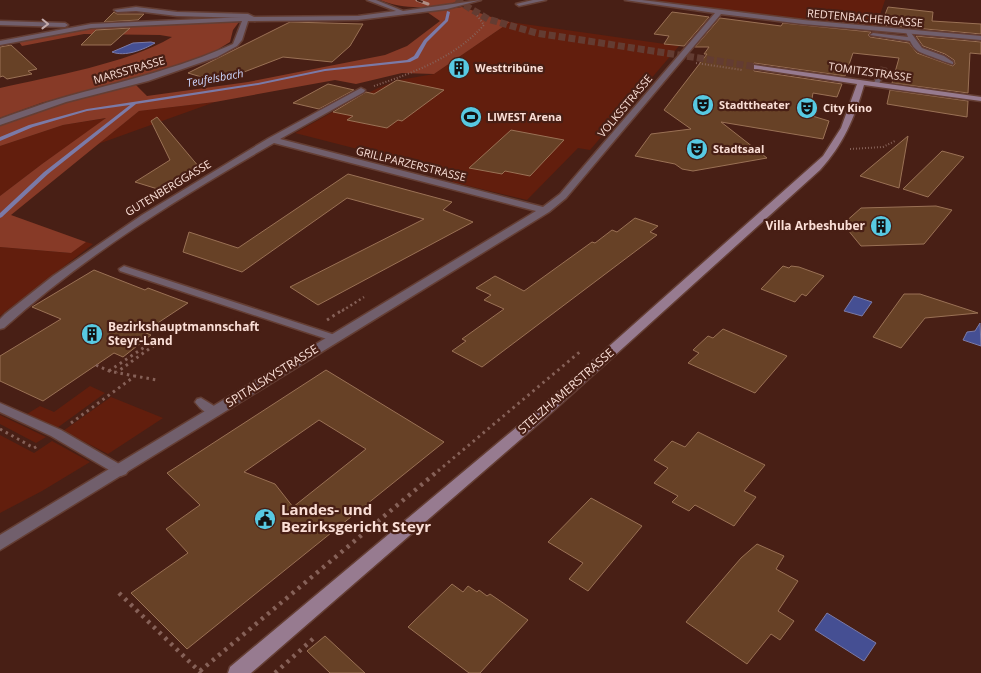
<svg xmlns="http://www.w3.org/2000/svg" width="981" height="673" font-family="'Open Sans',sans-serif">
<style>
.green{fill:#621e0d}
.forest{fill:#873a27}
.water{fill:#454f93;stroke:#7b7aa7}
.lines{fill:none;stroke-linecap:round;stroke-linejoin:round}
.stream{fill:#7b7aa7;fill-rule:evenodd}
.building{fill:#674126;stroke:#9a7155;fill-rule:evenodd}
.secondary-tunnel{stroke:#633c32;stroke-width:7;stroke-dasharray:7 3;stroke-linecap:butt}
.lane-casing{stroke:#643e34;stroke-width:3}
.street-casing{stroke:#643e34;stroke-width:3}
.secondary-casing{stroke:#643e34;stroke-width:3}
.path-far3{stroke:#866158;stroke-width:2;stroke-dasharray:1 2;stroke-linecap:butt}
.path-far2{stroke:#866158;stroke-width:2.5;stroke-dasharray:2 3;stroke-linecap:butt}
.path-far1{stroke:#866158;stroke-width:3;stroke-dasharray:2.5 4;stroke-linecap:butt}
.path{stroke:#866158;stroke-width:4.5;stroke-dasharray:3 5;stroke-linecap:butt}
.lane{fill:#715f6c;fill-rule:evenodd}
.street{fill:#715f6c;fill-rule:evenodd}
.secondary{fill:#977b90;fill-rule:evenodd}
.rail-casing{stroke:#af8e85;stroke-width:3}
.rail{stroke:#481f15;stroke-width:2;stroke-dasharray:6;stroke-linecap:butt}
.oneway{stroke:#c3abac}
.labels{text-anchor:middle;stroke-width:4.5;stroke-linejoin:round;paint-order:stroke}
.far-street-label{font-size:11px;fill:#faded6;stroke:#481f15}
.far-poi-label{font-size:11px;font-weight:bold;fill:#faded6;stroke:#481f15;text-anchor:start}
.far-water-label{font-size:11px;font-style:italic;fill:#cdd7ff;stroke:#481f15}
.poi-label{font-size:12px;font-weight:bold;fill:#faded6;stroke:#481f15;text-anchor:end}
.street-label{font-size:12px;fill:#faded6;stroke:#481f15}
.near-poi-label{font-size:15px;font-weight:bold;fill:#faded6;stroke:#481f15;text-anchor:start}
</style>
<rect width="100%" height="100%" fill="#481f15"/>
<g class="green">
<path d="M 635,0 L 885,0 L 876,27 L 706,10 Z"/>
<path d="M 510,22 L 679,46 L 590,150 L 578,148 L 527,200 L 452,182 L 459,175 L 295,133 L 352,101 L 378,88 L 399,80 L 434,74 Z"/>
<path d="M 215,102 L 98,144 L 139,111 Z"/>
<path d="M 107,118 L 42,164 L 0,196 L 0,146 L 63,125 Z"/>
<path d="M 86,242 L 93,244 L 0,316 L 0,247 L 70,253 Z"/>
<path d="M 90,386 L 105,393 L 57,428 L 27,414 L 40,406 L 54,412 Z"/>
<path d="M 111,397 L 163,418 L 108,454 L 63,431 Z"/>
<path d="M 0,415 L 46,437 L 36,443 L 0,424 Z"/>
<path d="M 0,435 L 34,453 L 52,441 L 90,462 L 42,491 L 0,513 Z"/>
</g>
<g class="forest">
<path d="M 380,0 L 464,0 C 437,8 406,11 380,0 Z"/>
<path d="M 462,7 C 479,12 493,19 510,22 L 434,74 L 402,73 L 356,84 L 335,80 L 215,102 L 139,111 L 11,215 L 86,242 L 71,253 L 0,247 L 0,196 L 42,164 L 106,118 L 63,125 L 0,146 L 0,125 L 75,99 L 135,84 L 147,96 L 248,82 L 385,55 L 407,46 L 440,21 L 427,12 Z"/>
<path d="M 239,22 L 233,30 L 230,42 L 209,55 L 177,66 L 41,103 L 0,118 L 0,88 C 52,76 126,64 172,37 L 160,35 L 84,34 L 22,46 L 19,42 L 85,28 Z"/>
</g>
<g class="water">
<path d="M 151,42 L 155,43 C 143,50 125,57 112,52 L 133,43 Z"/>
<path d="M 854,296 L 872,302 L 862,316 L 844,311 Z"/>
<path d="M 980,323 L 981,346 L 963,340 L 967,332 L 975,331 Z"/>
<path d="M 827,613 L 876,643 L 864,661 L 815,630 Z"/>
</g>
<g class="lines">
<path class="stream" d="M 447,11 L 450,12 L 448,21 L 427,42 L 418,58 L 410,62 L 325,71 L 258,85 L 136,104 L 48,174 L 2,217 L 0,218 L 0,213 L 44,172 L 130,105 L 87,111 L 33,127 L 0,141 L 0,137 L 29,125 L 87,109 L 258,83 L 325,69 L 407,60 L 414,56 L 424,40 L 445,20 Z"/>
</g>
<g class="building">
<path d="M 888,7 L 933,12 L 932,21 L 981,24 L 981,34 L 881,25 Z"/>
<path d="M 114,12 L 117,14 L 144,14 L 138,20 L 104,22 Z"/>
<path d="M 672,12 L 695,15 L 709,17 L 684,46 L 664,44 L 669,36 L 654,34 Z"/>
<path d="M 720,18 L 781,26 L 783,23 L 871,32 L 868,35 L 870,37 L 909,43 L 917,53 L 953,66 L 955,64 L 954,60 L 945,54 L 923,46 L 916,36 L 981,42 L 981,54 L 970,53 L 968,93 L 892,83 L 899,58 L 853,53 L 845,76 L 754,63 L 752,65 L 754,71 L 842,84 L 837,97 L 813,93 L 809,115 L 829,121 L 823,139 L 721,122 L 767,158 L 693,171 L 682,169 L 675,164 L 635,156 L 651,134 L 691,129 L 664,110 L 707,54 L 704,54 L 709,47 L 695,47 Z"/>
<path d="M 290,22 L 363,24 L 350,46 L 332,62 L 283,57 L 218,82 L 188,73 Z"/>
<path d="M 130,28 L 111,45 L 81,45 L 96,30 Z"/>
<path d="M 11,45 L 37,69 L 28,71 L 32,74 L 7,79 L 3,76 L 0,77 L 0,47 Z"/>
<path d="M 397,80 L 444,90 L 402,121 L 398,120 L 387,128 L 347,120 L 353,116 L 333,112 L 366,92 L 374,94 Z"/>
<path d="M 328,84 L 354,90 L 319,109 L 293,103 Z"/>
<path d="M 890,90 L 968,101 L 967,117 L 887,104 Z"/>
<path d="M 157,117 L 199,167 L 161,190 L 135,182 L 170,160 L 151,121 Z"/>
<path d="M 511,130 L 564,140 L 530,176 L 505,171 L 502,174 L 469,168 Z"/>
<path d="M 908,136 L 899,188 L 860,176 Z"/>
<path d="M 942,151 L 964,157 L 928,197 L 903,189 Z"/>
<path d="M 348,174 L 452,202 L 443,210 L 473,222 L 318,305 L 290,287 L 424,219 L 347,198 L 242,272 L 183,252 L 189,232 L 238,248 Z"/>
<path d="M 936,206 L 952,210 L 924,244 L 861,246 L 843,224 L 861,208 Z"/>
<path d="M 635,218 L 658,226 L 650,232 L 657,235 L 482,367 L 452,351 L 466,341 L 462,339 L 504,309 L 484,300 L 491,295 L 476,288 L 495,276 L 524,291 L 592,242 L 595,243 L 612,230 L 617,232 Z"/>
<path d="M 783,266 L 789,268 L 791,266 L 799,267 L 824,276 L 806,296 L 802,294 L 795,302 L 761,289 Z"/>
<path d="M 94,270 L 145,290 L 148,288 L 188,303 L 144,332 L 151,335 L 123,357 L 114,353 L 43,401 L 0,381 L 0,356 L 61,319 L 32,307 Z"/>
<path d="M 904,294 L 920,294 L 978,313 L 925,318 L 901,348 L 873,337 Z"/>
<path d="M 723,329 L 787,356 L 755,393 L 688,363 L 699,353 L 693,350 L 708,336 L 713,338 Z"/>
<path d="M 326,370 L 444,442 L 187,649 L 131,593 L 188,553 L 166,529 L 200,505 L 167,473 ZM 319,420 L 366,449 L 293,507 L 275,484 L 244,472 Z"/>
<path d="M 698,432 L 765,465 L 744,491 L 756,497 L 734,526 L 695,505 L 689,511 L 672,502 L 678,496 L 654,483 L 668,468 L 654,460 L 672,441 L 685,447 Z"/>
<path d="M 591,498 L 642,526 L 588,591 L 569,579 L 583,563 L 548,542 Z"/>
<path d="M 757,544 L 784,556 L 776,569 L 798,581 L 778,611 L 794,621 L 780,640 L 771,634 L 747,664 L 686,622 L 741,558 Z"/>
<path d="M 452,584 L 463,592 L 468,586 L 477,592 L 479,590 L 487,596 L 490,594 L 528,620 L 480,673 L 469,673 L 408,627 Z"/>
<path d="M 325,636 L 365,673 L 330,673 L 307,651 Z"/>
</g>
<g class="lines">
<path class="secondary-tunnel" d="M 456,0 L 488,19 L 536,33 L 757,67"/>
<g class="lane-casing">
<g id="lane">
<path d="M 533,0 L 546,0 L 519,6 L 516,4 Z"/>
<path d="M 136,7 L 177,12 L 248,14 L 258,19 L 255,21 L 247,18 L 177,16 L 136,11 L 117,12 L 114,10 Z"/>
<path d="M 909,30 L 922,48 L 944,56 L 953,62 L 953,64 C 951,64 921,53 918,51 C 914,48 912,45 910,41 L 870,35 L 873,33 L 908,37 L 906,32 Z"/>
<path d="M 881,68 L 886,69 L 878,86 L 874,86 L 873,85 Z"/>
<path d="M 124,266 L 338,336 L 340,338 L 334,341 L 330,340 L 120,271 L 119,269 Z"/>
<path d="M 201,398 L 219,409 L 221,412 L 219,415 C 210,418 200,409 195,402 L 197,399 Z"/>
<path d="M 0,403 L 61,430 L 126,468 L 128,471 L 126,474 L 121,476 L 116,474 L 51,436 L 0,412 Z"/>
</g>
</g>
<g class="street-casing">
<g id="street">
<path d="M 367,0 L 376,0 L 403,11 L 481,0 L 447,9 L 358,20 L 248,21 L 242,40 L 237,46 L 217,57 L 148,81 L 66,102 L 0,125 L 0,119 C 20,112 41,104 62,98 C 119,82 178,69 233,44 L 242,21 L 91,28 L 0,45 L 0,41 L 91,24 L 246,17 L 358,16 L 396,11 Z"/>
<path d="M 625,0 L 642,0 L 803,20 L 981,36 L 981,40 L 803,24 L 721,14 L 566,198 L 549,212 L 0,550 L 0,535 L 536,211 L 274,143 C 180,197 85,255 4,328 L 0,329 L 0,319 L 5,314 L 53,276 L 142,215 L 269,138 L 361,88 L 365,90 L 364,92 L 280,139 L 543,207 L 560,194 L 715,13 Z"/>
<path d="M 0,21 L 65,23 L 68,25 L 65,27 L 0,25 Z"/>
</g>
</g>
<g class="secondary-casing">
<path id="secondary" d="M 754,65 L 981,97 L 981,101 L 864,85 C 855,117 843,145 820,170 L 552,412 L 251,673 L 228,673 L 230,667 L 542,406 L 823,156 L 841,128 L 857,84 L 757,69 L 754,69 Z"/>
</g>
<g class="path-far3">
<path d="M 696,63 L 742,70"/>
<path d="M 374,86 C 415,72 454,58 484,25 L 476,14"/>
<path d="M 850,149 L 883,147 L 895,141"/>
</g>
<path class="path-far2" d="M 342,311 L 364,297"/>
<g class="path-far1">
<path d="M 327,320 L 344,309"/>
<path d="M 96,365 L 109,371 L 134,376"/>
<path d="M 109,371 L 152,342 L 156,344 L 117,372"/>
<path d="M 71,423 L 135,376 L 157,380"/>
<path d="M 0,429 L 34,448 L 39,445"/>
<path d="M 438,471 L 582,350"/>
</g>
<g class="path">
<path d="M 119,593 L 201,673"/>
<path d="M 200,671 L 439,470"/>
<path d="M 275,673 L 314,638"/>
</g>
<use href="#lane" class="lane"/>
<use href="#street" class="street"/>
<use href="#secondary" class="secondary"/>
<g class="rail-casing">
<path id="rail" d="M 417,0 L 428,4"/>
</g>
<use href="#rail" class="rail"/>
</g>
<defs><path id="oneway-chevron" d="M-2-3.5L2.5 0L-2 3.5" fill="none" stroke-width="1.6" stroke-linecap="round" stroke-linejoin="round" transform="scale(1.25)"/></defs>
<use class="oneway" href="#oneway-chevron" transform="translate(45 24) rotate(1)"/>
<defs>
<g id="building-disc" transform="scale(1.125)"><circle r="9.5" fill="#57c9e2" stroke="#481f15"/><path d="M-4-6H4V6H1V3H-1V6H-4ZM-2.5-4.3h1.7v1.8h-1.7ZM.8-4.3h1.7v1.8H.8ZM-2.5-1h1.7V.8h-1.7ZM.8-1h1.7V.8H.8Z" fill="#111"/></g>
<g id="theatre-disc" transform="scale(1.125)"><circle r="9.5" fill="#57c9e2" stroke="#481f15"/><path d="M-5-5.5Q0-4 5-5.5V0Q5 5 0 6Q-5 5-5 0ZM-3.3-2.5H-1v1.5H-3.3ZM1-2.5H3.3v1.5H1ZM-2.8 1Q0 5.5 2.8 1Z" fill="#111"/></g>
<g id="stadium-disc" transform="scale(1.125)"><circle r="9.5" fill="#57c9e2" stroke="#481f15"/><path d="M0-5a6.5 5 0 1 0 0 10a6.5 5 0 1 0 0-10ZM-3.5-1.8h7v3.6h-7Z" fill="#111"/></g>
<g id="civic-disc" transform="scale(1.125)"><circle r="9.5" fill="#57c9e2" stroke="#481f15"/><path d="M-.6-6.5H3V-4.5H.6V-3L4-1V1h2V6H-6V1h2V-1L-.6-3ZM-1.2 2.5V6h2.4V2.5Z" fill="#111"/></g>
</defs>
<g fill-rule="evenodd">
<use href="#building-disc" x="459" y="68"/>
<use href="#theatre-disc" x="703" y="105"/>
<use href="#theatre-disc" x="807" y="108"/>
<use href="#stadium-disc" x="471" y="117"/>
<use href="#theatre-disc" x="697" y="149"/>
<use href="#building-disc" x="881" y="226"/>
<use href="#building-disc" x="92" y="334"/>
<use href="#civic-disc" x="265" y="519"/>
</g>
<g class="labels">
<g class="far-street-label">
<text transform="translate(865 18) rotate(5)" y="4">REDTENBACHERGASSE</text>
<text transform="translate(129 70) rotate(-16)" y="4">MARSSTRASSE</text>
<text transform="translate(870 72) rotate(8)" y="4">TOMITZSTRASSE</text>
<text transform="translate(625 106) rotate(-50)" y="4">VOLKSSTRASSE</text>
<text transform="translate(411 164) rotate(14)" y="4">GRILLPARZERSTRASSE</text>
<text transform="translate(168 188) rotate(-31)" y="4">GUTENBERGGASSE</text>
</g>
<g class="far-poi-label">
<text x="475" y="72">Westtribüne</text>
<text x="719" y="109">Stadttheater</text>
<text x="823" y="112">City Kino</text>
<text x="487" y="121">LIWEST Arena</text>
<text x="713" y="153">Stadtsaal</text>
</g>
<g class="far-water-label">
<text transform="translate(215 78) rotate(-10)" y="4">Teufelsbach</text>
</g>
<g class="poi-label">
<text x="865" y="230">Villa Arbeshuber</text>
<text x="108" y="331" text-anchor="start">Bezirkshauptmannschaft<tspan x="108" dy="14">Steyr-Land</tspan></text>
</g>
<g class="street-label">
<text transform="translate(272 376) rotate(-32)" y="4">SPITALSKYSTRASSE</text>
<text transform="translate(566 391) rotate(-41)" y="4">STELZHAMERSTRASSE</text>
</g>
<g class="near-poi-label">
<text x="281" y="515">Landes- und<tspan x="281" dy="17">Bezirksgericht Steyr</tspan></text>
</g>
</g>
</svg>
